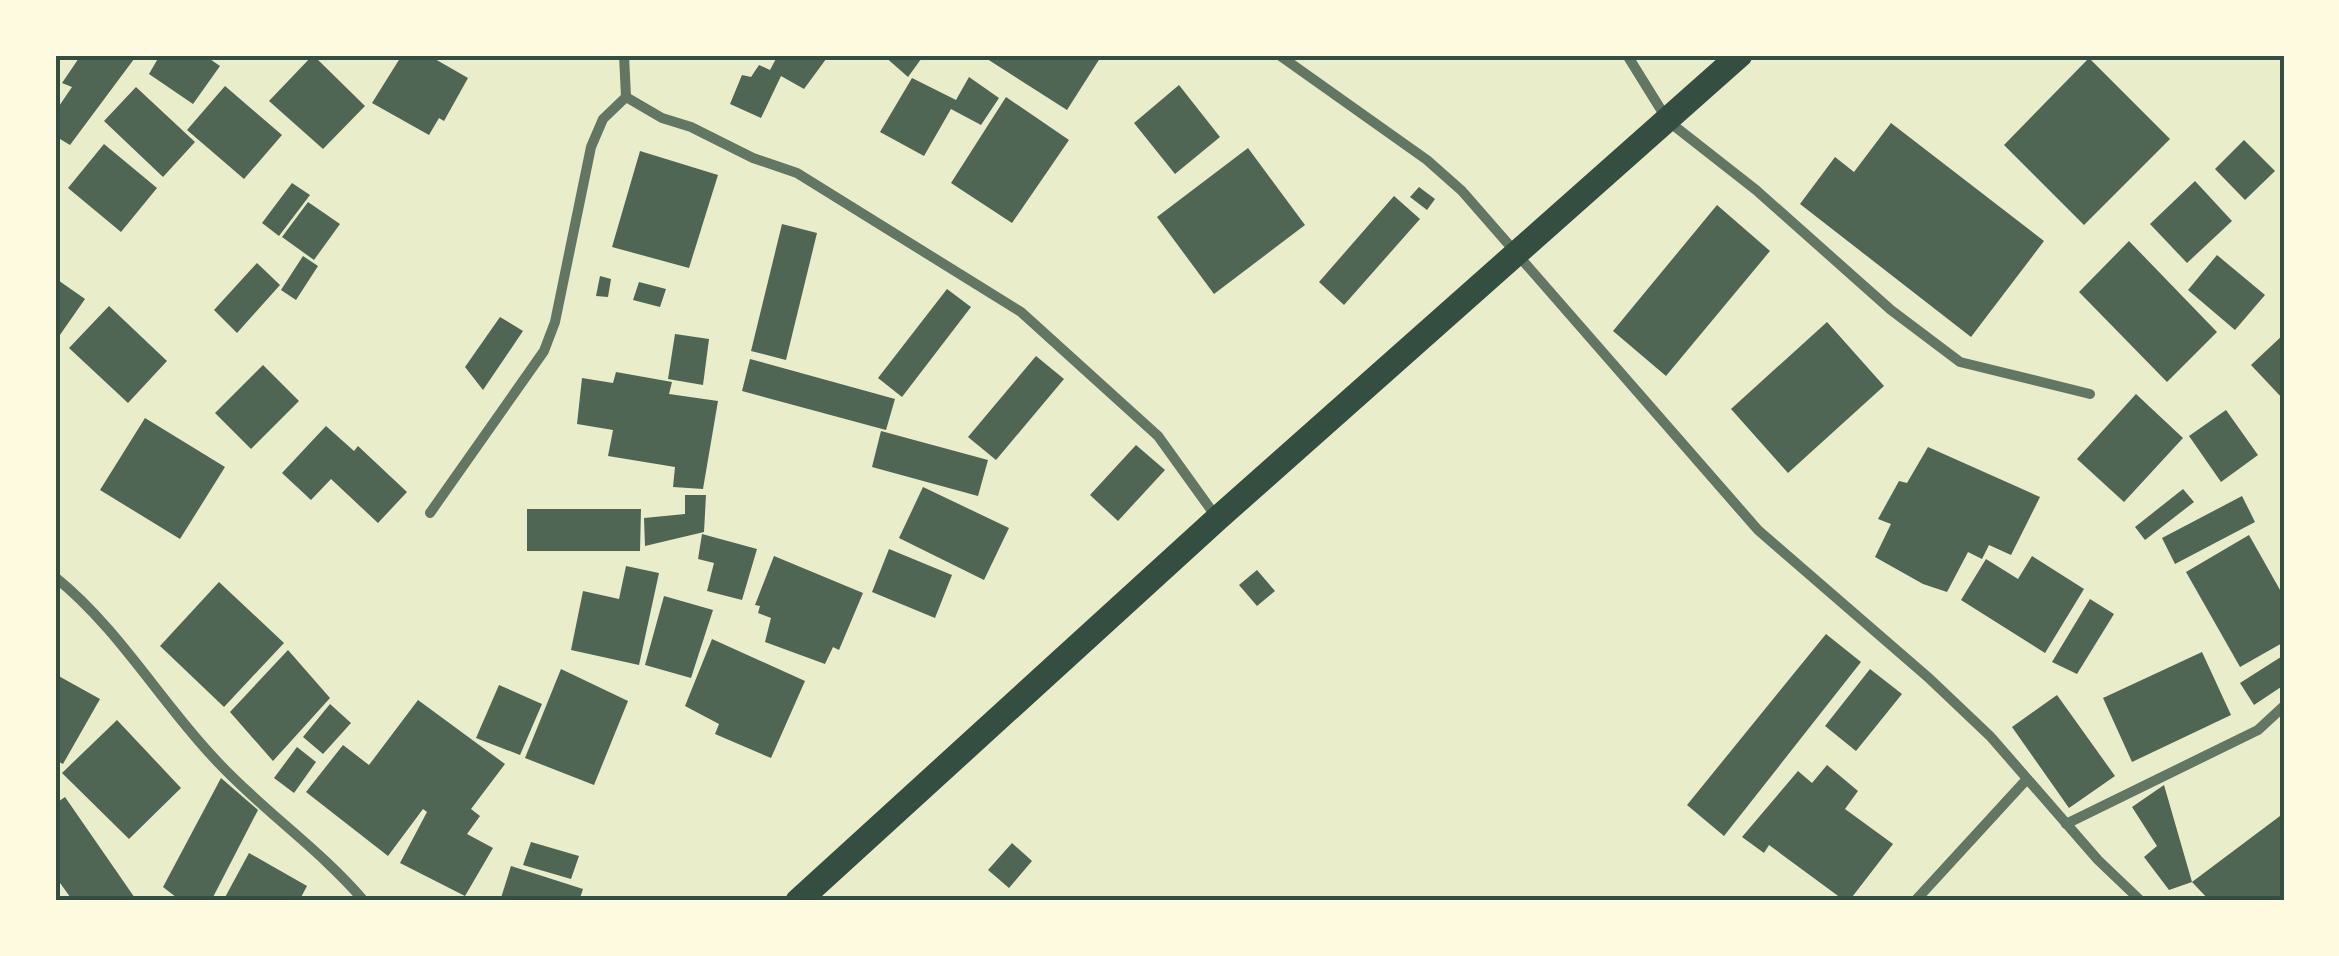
<svg xmlns="http://www.w3.org/2000/svg" width="2339" height="956" font-family="'Roboto Condensed',sans-serif">
<style>
.building{fill:#4f6655}
.lines{fill:none;stroke-linecap:round;stroke-linejoin:round}
.minor{stroke:#617663;stroke-width:10}
.primary{stroke:#344e41;stroke-width:25}
.neatline{fill:none;stroke:#344e41;stroke-width:4}
</style>
<rect width="100%" height="100%" fill="#e9edc9"/>
<g class="building">
<path d="M 81,55 L 137,55 L 70,145 L 55,136 L 55,112 L 72,87 L 62,83 Z"/>
<path d="M 160,55 L 204,55 L 220,66 L 193,104 L 149,74 Z"/>
<path d="M 313,55 L 365,106 L 323,149 L 269,101 Z"/>
<path d="M 402,55 L 428,55 L 468,78 L 444,121 L 439,118 L 429,135 L 372,103 Z"/>
<path d="M 778,55 L 829,55 L 804,89 L 781,76 L 761,118 L 730,104 L 742,75 L 751,77 L 759,65 L 770,70 Z"/>
<path d="M 883,55 L 924,55 L 908,77 Z"/>
<path d="M 981,55 L 1102,55 L 1067,110 Z"/>
<path d="M 2089,58 L 2170,139 L 2084,225 L 2004,145 Z"/>
<path d="M 969,77 L 999,98 L 981,125 L 951,109 L 924,156 L 880,132 L 912,78 L 956,100 Z"/>
<path d="M 1179,85 L 1220,137 L 1175,174 L 1134,123 Z"/>
<path d="M 225,86 L 282,135 L 244,179 L 187,130 Z"/>
<path d="M 136,87 L 195,142 L 163,177 L 104,121 Z"/>
<path d="M 1006,97 L 1069,140 L 1012,223 L 951,183 Z"/>
<path d="M 1891,123 L 2044,241 L 1971,337 L 1800,204 L 1835,157 L 1854,172 Z"/>
<path d="M 2244,140 L 2275,171 L 2245,200 L 2215,169 Z"/>
<path d="M 104,144 L 157,188 L 121,232 L 68,188 Z"/>
<path d="M 1248,148 L 1305,225 L 1214,294 L 1157,217 Z"/>
<path d="M 640,151 L 718,175 L 689,268 L 612,247 Z"/>
<path d="M 2195,181 L 2232,221 L 2187,263 L 2150,224 Z"/>
<path d="M 292,183 L 310,195 L 279,236 L 262,223 Z"/>
<path d="M 1419,187 L 1435,199 L 1427,210 L 1410,197 Z"/>
<path d="M 1394,196 L 1420,219 L 1344,305 L 1319,282 Z"/>
<path d="M 308,202 L 340,224 L 314,260 L 282,237 Z"/>
<path d="M 1717,205 L 1770,251 L 1666,376 L 1613,331 Z"/>
<path d="M 782,224 L 817,233 L 786,360 L 751,351 Z"/>
<path d="M 2129,241 L 2217,332 L 2167,382 L 2079,292 Z"/>
<path d="M 2217,255 L 2265,295 L 2235,330 L 2188,290 Z"/>
<path d="M 303,256 L 318,266 L 296,300 L 281,290 Z"/>
<path d="M 257,263 L 280,285 L 237,333 L 214,310 Z"/>
<path d="M 600,276 L 611,279 L 608,297 L 596,296 Z"/>
<path d="M 55,278 L 85,299 L 55,342 Z"/>
<path d="M 639,282 L 666,289 L 660,307 L 633,300 Z"/>
<path d="M 947,289 L 971,307 L 902,397 L 878,378 Z"/>
<path d="M 109,306 L 167,361 L 128,403 L 69,348 Z"/>
<path d="M 500,317 L 523,331 L 483,390 L 465,367 Z"/>
<path d="M 1827,322 L 1884,386 L 1788,473 L 1731,409 Z"/>
<path d="M 675,334 L 709,339 L 703,385 L 668,379 Z"/>
<path d="M 2284,334 L 2284,400 L 2251,365 Z"/>
<path d="M 1036,356 L 1064,379 L 996,460 L 968,437 Z"/>
<path d="M 750,359 L 895,399 L 886,430 L 742,391 Z"/>
<path d="M 263,365 L 299,401 L 251,449 L 215,413 Z"/>
<path d="M 616,372 L 672,382 L 669,394 L 718,401 L 703,489 L 673,487 L 675,467 L 608,456 L 613,430 L 577,424 L 582,378 L 613,383 Z"/>
<path d="M 2136,394 L 2183,438 L 2124,502 L 2077,459 Z"/>
<path d="M 2226,410 L 2258,455 L 2221,482 L 2189,436 Z"/>
<path d="M 145,418 L 225,467 L 180,539 L 100,490 Z"/>
<path d="M 326,426 L 354,451 L 358,446 L 407,492 L 378,523 L 331,479 L 311,500 L 282,473 Z"/>
<path d="M 881,431 L 988,460 L 978,496 L 872,467 Z"/>
<path d="M 1136,445 L 1165,470 L 1118,521 L 1090,495 Z"/>
<path d="M 1928,447 L 2040,497 L 2011,555 L 1989,545 L 1982,559 L 1968,552 L 1947,592 L 1923,584 L 1875,557 L 1891,524 L 1878,519 L 1899,481 L 1907,483 Z"/>
<path d="M 923,487 L 1009,528 L 984,580 L 899,538 Z"/>
<path d="M 2183,489 L 2194,502 L 2145,540 L 2135,527 Z"/>
<path d="M 685,495 L 706,495 L 704,532 L 645,546 L 644,518 L 685,514 Z"/>
<path d="M 2242,496 L 2255,522 L 2175,564 L 2162,538 Z"/>
<path d="M 527,509 L 641,509 L 640,551 L 527,551 Z"/>
<path d="M 702,534 L 757,549 L 742,600 L 707,591 L 714,563 L 698,559 Z"/>
<path d="M 2249,535 L 2284,597 L 2284,642 L 2240,667 L 2186,572 Z"/>
<path d="M 889,549 L 952,575 L 935,618 L 872,592 Z"/>
<path d="M 774,556 L 863,593 L 839,650 L 833,647 L 825,664 L 765,642 L 771,618 L 758,613 L 760,606 L 755,605 Z"/>
<path d="M 2032,556 L 2084,589 L 2045,653 L 1961,600 L 1986,559 L 2018,579 Z"/>
<path d="M 626,566 L 659,573 L 639,665 L 571,650 L 583,591 L 619,599 Z"/>
<path d="M 1257,570 L 1275,591 L 1257,606 L 1239,585 Z"/>
<path d="M 219,582 L 284,643 L 224,707 L 160,646 Z"/>
<path d="M 664,596 L 713,610 L 691,678 L 645,665 Z"/>
<path d="M 2090,599 L 2114,614 L 2077,674 L 2052,662 Z"/>
<path d="M 1826,634 L 1861,662 L 1724,836 L 1687,805 Z"/>
<path d="M 712,639 L 805,681 L 771,758 L 715,734 L 719,724 L 685,706 Z"/>
<path d="M 288,650 L 330,698 L 273,761 L 230,712 Z"/>
<path d="M 2202,652 L 2231,715 L 2132,762 L 2103,698 Z"/>
<path d="M 2284,655 L 2284,685 L 2254,705 L 2240,683 Z"/>
<path d="M 561,669 L 628,701 L 594,785 L 525,758 Z"/>
<path d="M 1870,669 L 1902,694 L 1856,751 L 1825,726 Z"/>
<path d="M 55,674 L 100,699 L 63,764 L 55,760 Z"/>
<path d="M 499,685 L 542,704 L 520,755 L 476,738 Z"/>
<path d="M 2057,695 L 2115,776 L 2069,808 L 2012,727 Z"/>
<path d="M 418,700 L 505,764 L 471,809 L 480,816 L 467,834 L 493,848 L 465,896 L 400,863 L 427,812 L 423,809 L 388,856 L 306,792 L 343,745 L 369,765 Z"/>
<path d="M 330,704 L 351,723 L 323,754 L 303,737 Z"/>
<path d="M 117,720 L 181,788 L 129,839 L 62,773 Z"/>
<path d="M 297,747 L 316,762 L 294,793 L 274,778 Z"/>
<path d="M 1827,765 L 1858,791 L 1845,809 L 1893,844 L 1849,901 L 1845,901 L 1769,845 L 1764,853 L 1742,837 L 1798,771 L 1812,783 Z"/>
<path d="M 221,778 L 258,810 L 211,901 L 181,901 L 163,887 Z"/>
<path d="M 2164,785 L 2192,882 L 2169,890 L 2144,857 L 2157,846 L 2132,807 Z"/>
<path d="M 65,797 L 137,901 L 73,901 L 55,876 L 55,804 Z"/>
<path d="M 2284,813 L 2284,901 L 2210,901 L 2192,882 Z"/>
<path d="M 531,842 L 579,856 L 571,879 L 523,865 Z"/>
<path d="M 1012,843 L 1032,861 L 1009,888 L 988,870 Z"/>
<path d="M 249,853 L 307,886 L 299,901 L 223,901 Z"/>
<path d="M 511,866 L 583,889 L 579,901 L 500,901 Z"/>
</g>
<g class="lines">
<g class="minor">
<path d="M 624,55 L 626,97 L 662,118 L 691,127 L 753,158 L 797,173 L 1021,312 L 1158,436 L 1217,518"/>
<path d="M 1279,55 L 1427,160 L 1462,191 L 1758,530 L 1930,679 L 1990,736 L 2098,860 L 2141,901"/>
<path d="M 1627,55 L 1668,121 L 1756,190 L 1891,310 L 1960,362 L 2090,394"/>
<path d="M 430,513 L 544,351 L 555,322 L 591,147 L 603,119 L 626,97"/>
<path d="M 55,577 C 118,628 158,698 213,757 C 260,809 319,848 364,901"/>
<path d="M 2066,824 L 2258,730 L 2284,706"/>
<path d="M 1915,901 L 2027,779"/>
</g>
<path class="primary" d="M 798,901 L 1217,519 L 1740,55"/>
</g>
<rect width="2339" height="956" fill="none" stroke="#fefae0" stroke-width="115"/>
<rect x="58" y="58" width="2224" height="840" class="neatline"/>
</svg>
